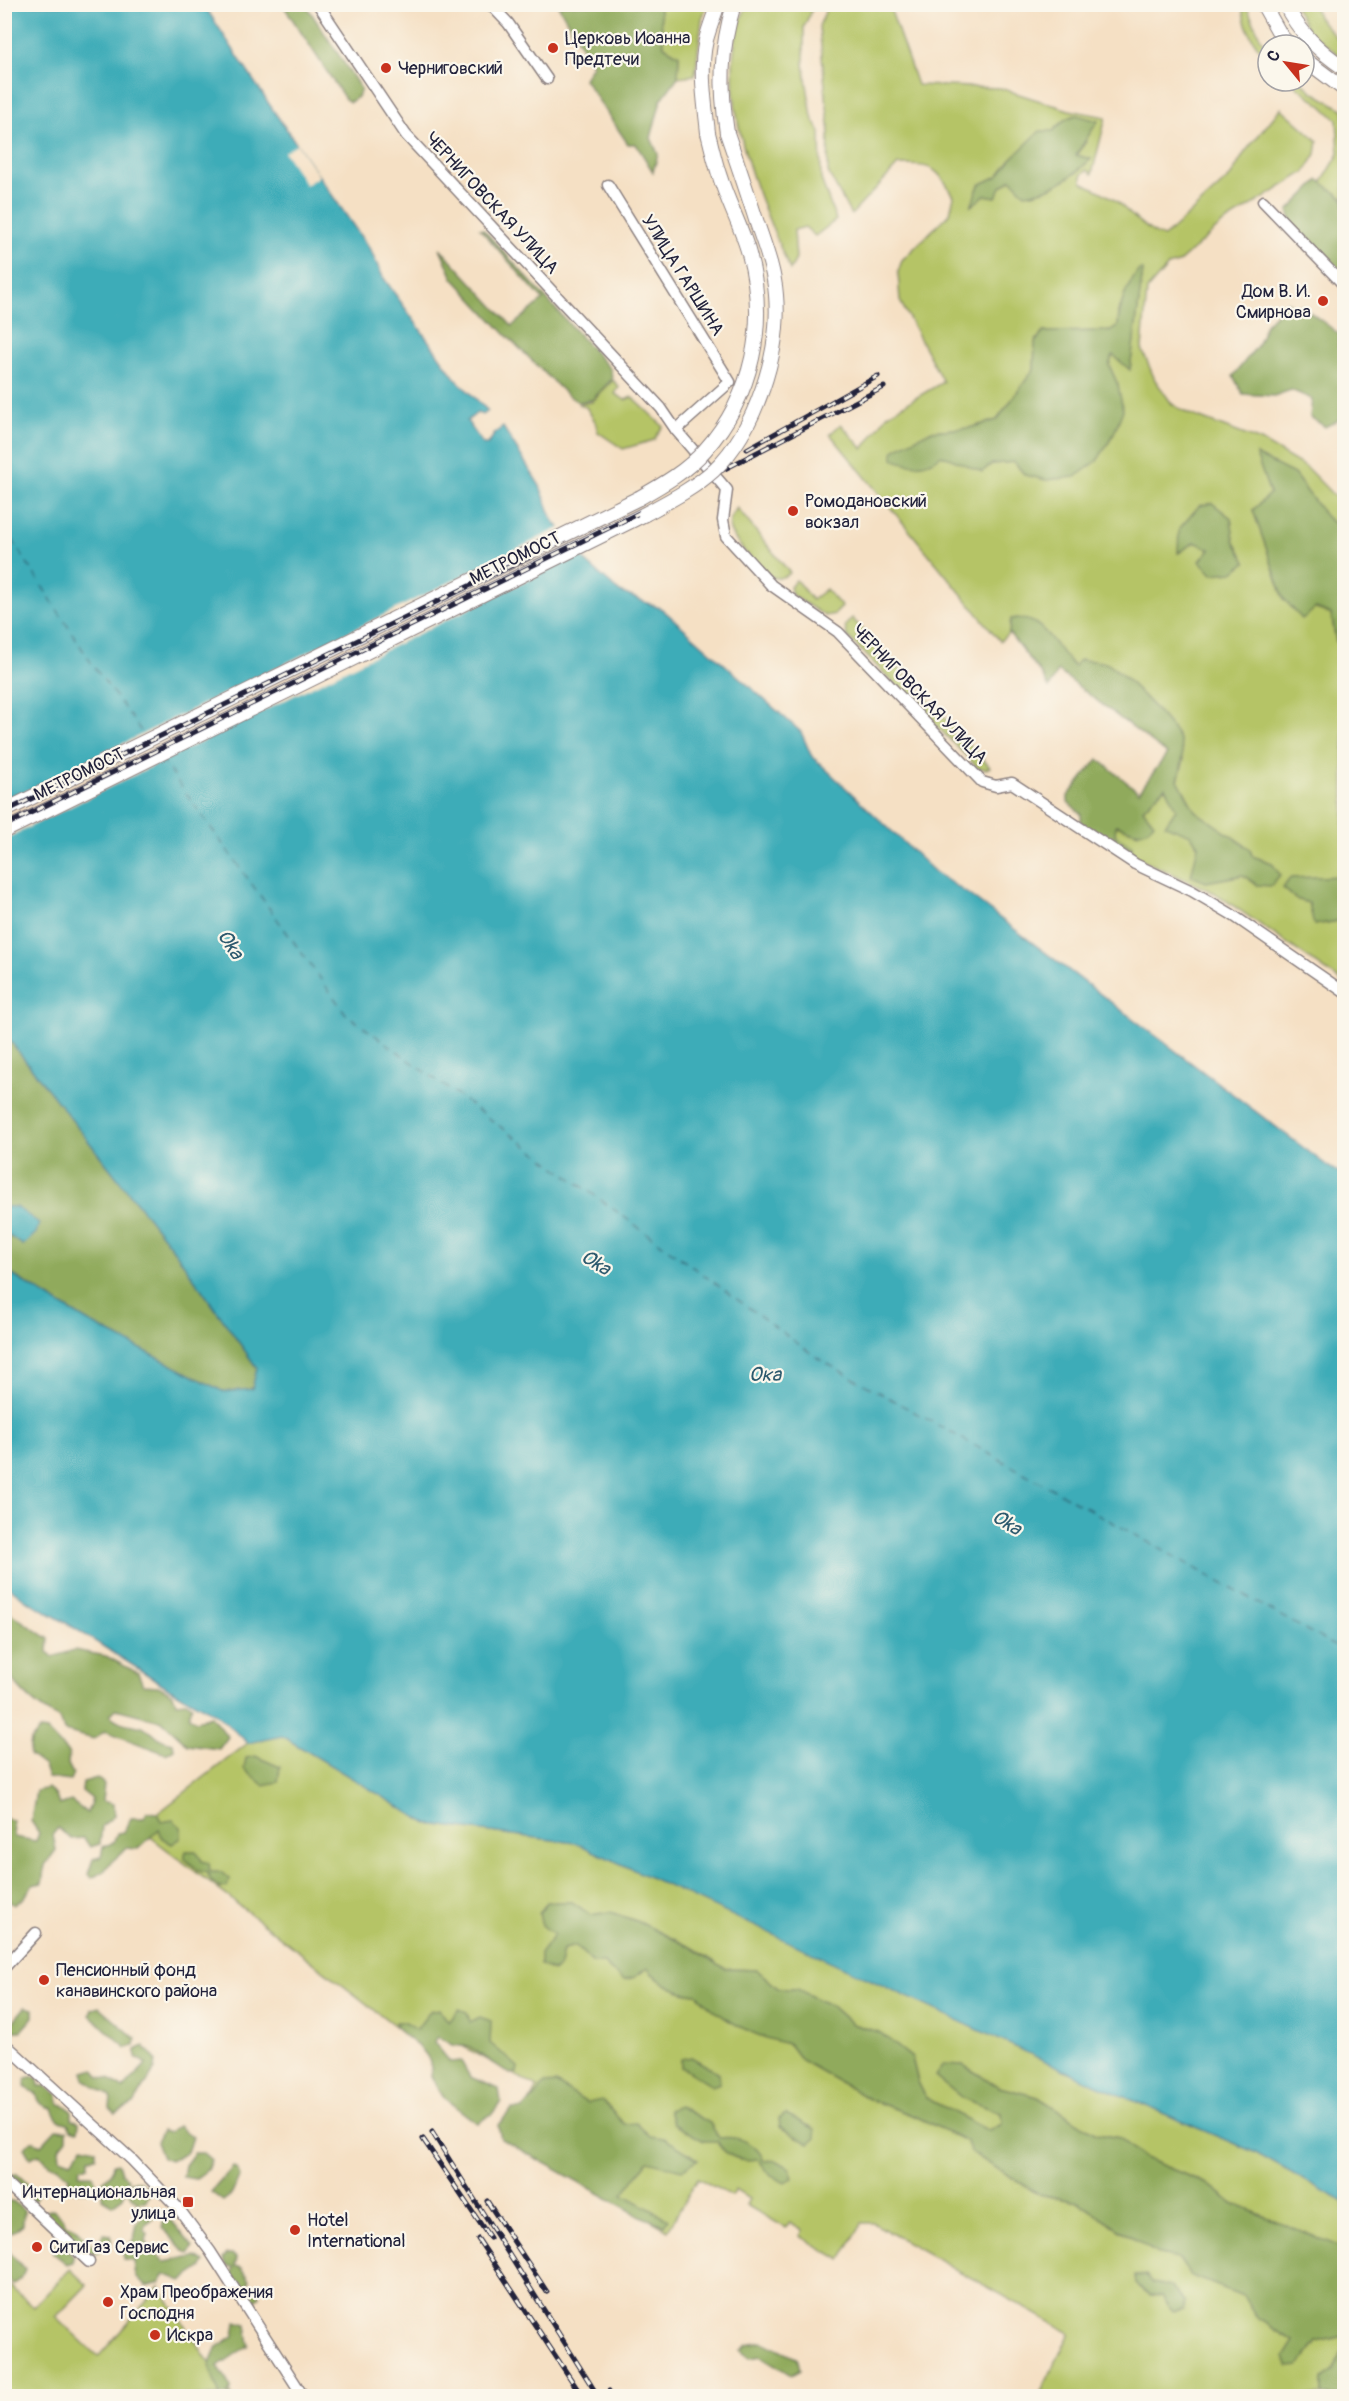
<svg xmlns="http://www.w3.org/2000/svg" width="1349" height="2401" font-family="Pangolin,sans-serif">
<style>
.green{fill:#b5c466;stroke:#6c7350;stroke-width:1.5;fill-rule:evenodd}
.forest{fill:#90aa5b;stroke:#59664b;stroke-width:1.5}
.water{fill:#3cacb8;stroke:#2f677a;stroke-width:1.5}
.pier{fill:#f5e0c4}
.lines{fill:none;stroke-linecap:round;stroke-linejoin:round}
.ferry{stroke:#2c596d;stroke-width:1.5;stroke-dasharray:8 6;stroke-linecap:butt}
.street-casing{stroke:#8c8180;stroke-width:13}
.secondary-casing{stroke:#8c8180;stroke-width:16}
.street{stroke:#fff;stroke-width:10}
.secondary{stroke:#fff;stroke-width:14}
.rail-casing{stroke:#22223b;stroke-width:5}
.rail{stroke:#fbf7ec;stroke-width:3;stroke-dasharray:9;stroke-linecap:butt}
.secondary-bridge-casing{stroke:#8c8180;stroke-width:16;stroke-linecap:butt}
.secondary-bridge{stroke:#fff;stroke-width:14}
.poi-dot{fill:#c8321e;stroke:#fbf7ec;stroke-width:2}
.labels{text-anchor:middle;stroke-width:4.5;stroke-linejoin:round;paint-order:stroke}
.poi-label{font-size:18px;fill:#22223b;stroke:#fbf7ec;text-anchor:start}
.street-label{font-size:18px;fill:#22223b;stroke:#fbf7ec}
.water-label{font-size:20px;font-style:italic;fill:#2c596d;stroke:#fbf7ec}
</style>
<rect width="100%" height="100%" fill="#fbf7ec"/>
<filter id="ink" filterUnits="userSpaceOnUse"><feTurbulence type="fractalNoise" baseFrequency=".0167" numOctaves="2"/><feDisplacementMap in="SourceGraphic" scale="12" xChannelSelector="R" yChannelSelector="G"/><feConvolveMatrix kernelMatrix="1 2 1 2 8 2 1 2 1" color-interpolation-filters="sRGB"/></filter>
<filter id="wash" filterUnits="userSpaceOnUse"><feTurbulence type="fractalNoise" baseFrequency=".008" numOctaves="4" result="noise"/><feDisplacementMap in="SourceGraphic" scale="24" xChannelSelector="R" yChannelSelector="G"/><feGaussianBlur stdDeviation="1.35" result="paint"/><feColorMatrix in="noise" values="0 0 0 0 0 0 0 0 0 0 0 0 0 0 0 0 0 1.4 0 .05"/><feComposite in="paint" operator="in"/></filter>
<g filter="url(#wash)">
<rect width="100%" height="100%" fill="#f5e0c4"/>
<g class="green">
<path d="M 747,4 L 814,5 L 804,27 L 804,65 L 812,117 L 820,132 L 821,179 L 836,220 L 815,236 L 805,227 L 794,230 L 796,259 L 790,270 C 759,197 720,113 737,31 C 739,22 744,13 747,4 Z"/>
<path d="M 659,5 L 707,5 L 702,19 L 695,75 L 678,77 L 679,55 L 664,46 Z"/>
<path d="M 828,5 L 889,5 L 917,85 L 1000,88 L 1069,110 L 1106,117 L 1092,174 L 1087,170 L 1082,174 L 1082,182 C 1093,188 1106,193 1116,201 C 1130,213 1147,232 1164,237 L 1231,176 L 1245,152 L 1281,108 L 1318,141 L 1316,154 L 1305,172 L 1222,224 L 1178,263 L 1168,266 L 1147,290 L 1142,349 L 1155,380 L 1172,404 L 1187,413 L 1261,441 L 1307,468 L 1344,506 L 1344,531 L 1326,517 L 1294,474 L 1257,456 L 1270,494 L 1253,510 L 1284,599 L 1331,614 L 1336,642 L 1344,644 L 1344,876 L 1334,877 L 1296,899 L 1309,903 L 1315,925 L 1344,920 L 1344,983 L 1215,893 L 1131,855 L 1132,846 L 1114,835 L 1116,825 L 1138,833 L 1143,809 L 1165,787 L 1198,846 L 1206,882 L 1243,875 L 1257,885 L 1272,863 L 1252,856 L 1250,849 L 1195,811 L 1178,780 L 1184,760 C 1160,725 1142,691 1108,665 L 1074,666 L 1060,653 L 1048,635 L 1011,619 L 1009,633 L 1000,641 L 830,434 L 841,424 L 863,449 L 888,414 L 943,382 L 900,301 L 898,272 L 902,260 L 950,213 L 954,196 C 935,166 934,165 898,165 L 851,215 L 828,172 L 829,126 L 819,26 ZM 1066,119 L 1086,142 L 1076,155 L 1090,160 L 1075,174 L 1012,179 L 1001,187 L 996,197 L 985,195 L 972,205 L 979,185 L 998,176 L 1011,159 L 1026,146 L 1053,131 ZM 1143,271 L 1130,369 L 1113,354 L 1109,365 L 1118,385 L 1025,475 L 1014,462 L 992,464 L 982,471 L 941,455 L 930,431 L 969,428 L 997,420 L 1034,369 L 1035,342 L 1043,332 L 1111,331 L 1118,326 L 1119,309 ZM 1212,503 L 1231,518 L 1234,540 L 1246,562 L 1194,542 L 1179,553 Z"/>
<path d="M 1242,5 L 1246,5 L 1261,39 L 1268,47 L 1268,61 C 1254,43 1244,28 1242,5 Z"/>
<path d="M 1294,5 L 1314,5 L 1318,17 L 1344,46 L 1344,59 L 1309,31 Z"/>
<path d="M 1290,81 L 1301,81 L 1313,92 L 1344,110 L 1344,199 L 1322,182 L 1339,154 L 1337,120 L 1322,106 Z"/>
<path d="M 613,380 L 619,387 L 615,394 L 625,400 L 632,397 L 663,426 L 654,440 L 623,449 L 598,432 L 595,421 L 586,407 L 578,404 L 592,402 Z"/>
<path d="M 737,508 L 790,573 C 784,578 775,580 767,575 C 760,570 732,538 730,530 C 728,521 732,515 737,508 Z"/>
<path d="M 796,580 L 812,600 L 826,589 L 842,607 L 835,614 L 825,616 L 792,595 L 790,587 Z"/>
<path d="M 852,618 L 990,767 L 986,769 L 978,768 L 847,636 L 845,626 Z"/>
<path d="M 282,1736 L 428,1824 L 576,1843 L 1097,2085 L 1254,2152 L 1344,2202 L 1344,2249 L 1232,2203 L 1208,2184 L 1144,2158 L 1120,2138 L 1096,2134 L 1038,2097 L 999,2087 L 963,2065 L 961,2097 L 1001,2113 L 1002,2124 L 989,2131 L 926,2098 L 918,2082 L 912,2058 L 879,2033 L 852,2024 L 833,2007 L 797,1989 L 779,1989 L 757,1970 L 726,1969 L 692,1948 L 639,1922 L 610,1912 L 591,1915 L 572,1902 L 555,1935 L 548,1943 L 560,1965 L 563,1949 L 576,1946 L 593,1963 L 604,1962 L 611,1971 L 635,1977 L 647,1968 C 660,1983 678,1993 698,1994 C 720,2020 755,2037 789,2044 L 801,2060 L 869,2099 L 917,2117 L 966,2141 L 972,2153 L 1038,2194 L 1078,2202 L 1159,2255 L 1179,2259 L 1190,2275 L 1243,2296 L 1259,2319 L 1295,2341 L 1299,2366 L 1317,2342 L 1344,2336 L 1344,2352 L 1340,2354 L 1334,2371 L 1322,2380 L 1322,2396 L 1039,2396 L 1070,2333 L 873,2223 L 862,2223 L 841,2260 L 800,2236 L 803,2230 L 790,2222 L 786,2228 L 746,2205 L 749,2199 L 735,2190 L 731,2196 L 698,2178 L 668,2230 L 509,2141 L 537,2087 L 435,2031 L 420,2045 L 139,1828 L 248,1743 Z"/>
<path d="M 70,2269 L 87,2285 L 56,2317 L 98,2357 L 159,2287 L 232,2396 L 5,2396 L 4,2281 L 34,2307 Z"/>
</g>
<g class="forest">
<path d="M 283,5 L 306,5 L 361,89 L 358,97 L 350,102 L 345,99 Z"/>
<path d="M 558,5 L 659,5 L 664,46 L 679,55 L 678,77 L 661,100 L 651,138 L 658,154 L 653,172 L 636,144 L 628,144 L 584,79 L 592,65 Z"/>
<path d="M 1076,115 L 1098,121 L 1076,155 L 1091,159 C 1071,178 1052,191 1025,194 L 1011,179 L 1001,187 L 996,197 L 985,195 L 971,206 L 979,185 L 998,176 L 1011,159 L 1040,131 L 1053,131 L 1066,119 Z"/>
<path d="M 1319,180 L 1344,199 L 1344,279 L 1293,227 L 1288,211 Z"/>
<path d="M 480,229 L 483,229 L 611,370 L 612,379 L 592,400 L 578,402 L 566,394 L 505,334 L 453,278 L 440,248 L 512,326 L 543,300 Z"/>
<path d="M 1139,270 L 1143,270 L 1130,370 L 1113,355 L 1109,365 L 1118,385 L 1123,410 L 1113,436 L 1097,461 L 1075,477 L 1046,480 L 1025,475 L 1014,462 L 992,464 L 982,472 L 942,455 C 925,467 912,467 893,459 L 893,452 L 897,448 L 930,431 L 969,428 L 997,420 L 1034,369 L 1035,342 L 1044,332 L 1111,331 L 1118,326 C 1119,305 1126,287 1139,270 Z"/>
<path d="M 1287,302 L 1295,307 L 1301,305 C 1314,316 1327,324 1340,335 L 1338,346 L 1344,354 L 1344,414 L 1337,421 L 1325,427 L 1310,417 L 1312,399 L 1291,390 L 1274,396 L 1243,394 L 1233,376 L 1257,346 L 1266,324 Z"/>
<path d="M 1256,455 L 1294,474 L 1326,517 L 1344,531 L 1344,644 L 1337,643 L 1331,614 L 1316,608 L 1302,619 L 1284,599 L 1253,510 L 1270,493 Z"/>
<path d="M 1212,503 L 1231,518 L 1234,540 L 1246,562 L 1233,572 L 1212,574 L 1200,561 L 1210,549 L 1195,542 L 1178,553 L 1179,529 L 1199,506 Z"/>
<path d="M 1018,618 C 1023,619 1029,620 1033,622 C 1047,629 1061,654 1074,666 L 1080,660 C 1089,661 1099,660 1108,664 C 1122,672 1172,724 1179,739 C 1185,753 1182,766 1178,780 L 1195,811 L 1250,849 L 1252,856 L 1272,863 L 1280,875 L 1271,886 L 1257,885 L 1243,875 L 1206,882 L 1191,876 L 1198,846 L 1191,835 L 1165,825 L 1176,809 L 1165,787 L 1143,809 L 1154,823 C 1142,839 1131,829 1116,825 L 1115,835 L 1132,846 L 1131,855 L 1120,852 L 1081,823 L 1081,814 L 1068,802 L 1068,796 L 1098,759 L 1139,792 L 1167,754 L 1058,671 L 1049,688 L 1042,675 L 1009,633 L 1011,619 Z"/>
<path d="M 1344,876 L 1344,920 L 1314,925 L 1309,903 L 1296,899 L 1283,888 L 1290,878 Z"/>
<path d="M 4,1033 L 176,1253 L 257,1368 L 252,1389 L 224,1392 L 87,1321 L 5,1270 L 5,1233 L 23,1245 L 17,1207 L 5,1207 Z"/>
<path d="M 4,1609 L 49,1639 L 48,1652 L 53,1657 L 74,1650 L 106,1656 L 138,1673 L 143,1685 L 158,1686 L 173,1694 L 176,1703 L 186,1702 L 192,1706 L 189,1716 L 196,1721 L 211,1716 L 228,1737 L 219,1749 L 188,1745 L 162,1721 L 116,1709 L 110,1715 C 120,1726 134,1723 147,1729 C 160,1735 154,1739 173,1743 L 174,1749 L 166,1754 L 105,1731 L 94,1739 L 64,1731 L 60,1719 C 37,1708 20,1692 6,1671 L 11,1658 L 5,1647 Z"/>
<path d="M 40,1730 L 47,1731 L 69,1754 L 68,1764 L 73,1774 L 70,1781 L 48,1778 L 44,1766 L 29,1755 L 31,1740 Z"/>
<path d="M 255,1756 L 280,1767 L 278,1782 L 263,1785 L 244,1769 L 246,1758 Z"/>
<path d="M 97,1778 L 104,1784 L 102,1801 L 113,1804 L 114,1816 L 102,1826 L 100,1844 L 90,1847 L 84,1838 L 71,1839 L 58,1828 L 53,1834 L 56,1850 L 45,1865 L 42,1883 L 32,1885 L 25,1897 L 14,1905 L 5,1898 L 5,1884 L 7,1879 L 4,1877 L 5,1818 L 13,1821 L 14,1837 L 36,1841 L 39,1833 L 31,1821 L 36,1791 L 48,1788 L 56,1796 L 59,1805 L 71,1801 L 87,1813 L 92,1799 L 82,1791 L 83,1782 Z"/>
<path d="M 147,1812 L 157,1813 L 161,1822 L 173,1820 L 181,1827 L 181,1838 L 172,1844 L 162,1838 L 159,1829 L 138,1849 L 126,1848 C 118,1858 109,1861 104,1872 L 91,1878 L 88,1874 L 93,1859 L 101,1857 L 103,1847 L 114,1842 L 117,1833 L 124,1832 L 131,1818 L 144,1818 Z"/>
<path d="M 186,1851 L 196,1851 L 202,1861 L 209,1863 L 210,1872 L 221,1872 L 229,1879 L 227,1887 L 220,1888 L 211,1881 L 207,1873 L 199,1871 L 184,1858 Z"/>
<path d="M 547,1902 L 572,1902 L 591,1915 L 610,1912 L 639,1922 L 692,1948 L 726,1969 L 757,1970 L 779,1989 L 797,1989 L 833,2007 L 852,2024 L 879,2032 L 912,2058 L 918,2082 L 926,2098 L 989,2131 L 1002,2124 L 1001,2113 L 961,2097 L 935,2076 L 943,2064 L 963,2065 L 999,2087 L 1038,2097 L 1096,2134 L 1120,2138 L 1144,2158 L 1208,2184 L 1232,2203 L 1343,2248 L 1344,2336 L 1317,2342 L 1299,2366 L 1289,2367 L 1284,2357 L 1294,2341 L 1258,2319 L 1243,2296 L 1190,2275 L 1179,2259 L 1159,2255 L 1078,2202 L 1039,2194 L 972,2153 L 966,2141 L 917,2117 L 869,2099 L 801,2060 L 789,2044 C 755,2037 720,2020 697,1994 C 678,1993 660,1983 647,1968 L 635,1977 L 624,1980 L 611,1971 L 604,1963 L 593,1963 L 576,1946 L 563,1949 L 560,1965 L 554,1971 L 540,1965 L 540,1954 L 554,1935 L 542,1925 L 539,1914 Z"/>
<path d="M 25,2007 L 33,2009 L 33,2017 L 21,2031 L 11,2031 L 11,2024 Z"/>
<path d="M 99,2007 L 136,2039 L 135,2046 L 126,2048 L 90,2015 L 92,2009 Z"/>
<path d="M 439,2009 L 449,2022 L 459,2009 L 467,2012 L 470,2022 L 480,2017 L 491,2021 L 490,2043 L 518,2067 L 517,2073 L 510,2074 L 470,2047 L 452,2045 L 438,2037 L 434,2042 L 450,2062 L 461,2061 L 470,2077 L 499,2089 L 501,2102 L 492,2114 L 477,2123 L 444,2098 L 431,2077 C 435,2044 400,2043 395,2022 L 403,2022 L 416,2030 L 430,2011 Z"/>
<path d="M 144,2046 L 156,2060 L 155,2069 L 134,2104 L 116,2113 L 110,2108 L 111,2097 L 84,2079 L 84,2072 L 94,2069 L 100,2077 L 110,2079 L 123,2089 L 146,2064 L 136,2057 L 136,2050 Z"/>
<path d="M 691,2057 L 719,2073 L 720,2083 L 712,2086 L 681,2067 L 681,2059 Z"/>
<path d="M 34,2076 L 38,2079 L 39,2086 L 45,2086 L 58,2095 L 59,2104 L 66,2106 L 72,2112 L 72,2119 L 79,2122 L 78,2131 L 71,2129 L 68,2123 C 58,2122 55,2117 52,2108 C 43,2107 38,2103 37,2094 L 25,2087 L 26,2078 Z"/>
<path d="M 556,2083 L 587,2103 L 602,2100 L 624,2124 L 636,2123 L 650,2136 L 664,2138 L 698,2159 L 682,2170 L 648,2161 L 623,2194 L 668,2219 L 664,2225 L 640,2216 L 501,2139 L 498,2125 L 512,2109 L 523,2109 L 545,2084 Z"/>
<path d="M 679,2106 L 710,2123 L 719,2138 C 738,2136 755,2142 764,2160 L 776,2160 L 790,2168 L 793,2178 L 785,2183 L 771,2176 L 758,2159 C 740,2162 726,2157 716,2141 L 704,2141 L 673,2124 L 669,2110 Z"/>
<path d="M 786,2114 L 815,2129 L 816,2138 L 809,2144 L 780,2127 L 779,2118 Z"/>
<path d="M 178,2126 L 192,2137 L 187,2152 L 170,2161 L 162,2158 L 156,2142 L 162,2131 L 169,2133 Z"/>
<path d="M 56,2129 L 67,2130 L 67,2139 L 59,2149 L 60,2158 L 71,2162 L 83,2146 L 96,2149 L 96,2157 L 89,2158 L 89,2165 L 80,2168 L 79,2175 L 92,2175 L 96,2182 L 92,2191 L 75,2191 L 67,2185 L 69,2177 L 57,2166 L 49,2165 L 39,2154 L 30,2158 L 24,2148 L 32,2141 L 41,2145 Z"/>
<path d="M 194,2153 L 203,2153 L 211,2160 L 207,2170 L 195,2179 L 183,2177 L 185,2165 Z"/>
<path d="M 118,2163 L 121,2173 L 128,2178 L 123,2197 L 112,2205 L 102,2199 L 102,2182 L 111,2173 L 113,2164 Z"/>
<path d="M 233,2167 L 236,2168 L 240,2175 L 232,2194 L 223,2201 L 211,2192 Z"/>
<path d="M 17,2174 L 28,2184 L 29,2191 L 37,2194 L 35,2200 L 26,2201 L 25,2193 L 18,2192 L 6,2181 L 9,2175 Z"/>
<path d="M 130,2181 L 140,2181 L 150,2193 L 146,2201 L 137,2202 L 127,2190 Z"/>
<path d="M 13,2201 L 24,2210 L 23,2224 L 12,2233 L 5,2231 L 4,2203 Z"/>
<path d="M 150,2207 L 159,2209 L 159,2214 L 146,2224 L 145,2231 L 148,2234 L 146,2242 L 164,2262 L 195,2257 L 205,2262 L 201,2268 L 182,2281 L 165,2274 L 160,2283 L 147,2287 L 136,2276 L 134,2261 L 123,2260 L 123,2252 L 134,2240 L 137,2223 Z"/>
<path d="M 53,2209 L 64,2219 L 65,2224 L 74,2228 L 92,2245 L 99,2242 L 103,2234 L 111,2235 L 111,2243 L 98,2253 L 88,2252 L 71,2241 L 70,2235 L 59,2232 L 45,2217 L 47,2211 Z"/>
<path d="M 164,2219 L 172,2221 L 193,2247 L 189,2254 L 183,2250 L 162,2227 Z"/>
<path d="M 54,2245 L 62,2245 L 73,2255 L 73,2262 L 67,2264 L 53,2253 Z"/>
<path d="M 5,2247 L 25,2270 L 21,2279 L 13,2285 L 5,2278 Z"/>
<path d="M 227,2254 L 232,2254 L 237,2259 L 235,2266 L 242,2268 L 250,2280 L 247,2286 L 257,2289 L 260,2296 L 255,2302 C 247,2299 246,2295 246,2287 L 239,2285 L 232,2274 L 233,2267 L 227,2266 L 223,2259 Z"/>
<path d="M 1146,2275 L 1153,2283 L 1171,2287 L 1185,2302 L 1183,2310 L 1173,2312 L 1162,2296 L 1150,2295 L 1136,2284 L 1135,2276 Z"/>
<path d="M 236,2322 L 246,2325 L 249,2345 L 218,2366 L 231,2388 L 227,2396 L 220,2396 L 209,2366 L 217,2347 L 234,2336 Z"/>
<path d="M 763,2342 L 798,2359 L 800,2370 L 791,2375 L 761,2356 L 750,2358 L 741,2351 L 747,2345 Z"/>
<path d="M 1344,2352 L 1344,2396 L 1322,2396 L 1322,2380 L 1334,2371 L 1340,2353 Z"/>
</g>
<g class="water">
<path d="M 5,5 L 204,5 L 273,110 L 371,251 L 383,277 L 455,378 L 488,411 L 483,415 L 477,413 L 467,421 L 483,444 L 488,444 L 495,433 L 503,427 L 540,486 L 553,520 L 587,563 L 620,592 L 662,609 L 801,732 L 811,755 L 935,872 L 968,894 L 1329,1167 L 1344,1176 L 1344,2202 L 1254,2152 L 1097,2085 L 576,1843 L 428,1824 L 282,1736 L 248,1743 L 216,1714 L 170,1689 L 68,1624 L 26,1600 L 5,1584 L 4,1270 L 87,1321 L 224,1392 L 252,1389 L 257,1368 L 176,1253 L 4,1033 Z"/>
<path d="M 5,1207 L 16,1207 L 39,1223 L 36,1233 L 23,1245 L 5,1233 Z"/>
</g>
<g class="pier">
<path d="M 297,144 L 319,176 L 306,185 L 284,152 Z"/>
<path d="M 562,527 L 583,552 L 5,839 L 5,802 Z"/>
</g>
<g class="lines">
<g class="ferry">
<path d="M 4,527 L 92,664 L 144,735"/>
<path d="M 161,759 L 346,1014 L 819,1359 L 1344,1651"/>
</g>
</g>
</g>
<g filter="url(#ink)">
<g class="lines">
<g class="street-casing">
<g id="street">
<path d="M 318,4 L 406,135 L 661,408 L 676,430 L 727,490 L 723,520 L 726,536 L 771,585 L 838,632 L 982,782 L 996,786 L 1012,783 L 1135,864 L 1192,891 L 1231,914 L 1344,992"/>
<path d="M 490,4 L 508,23 L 547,79"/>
<path d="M 608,185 L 730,382 L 676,430"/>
<path d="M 1263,201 L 1344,285"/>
<path d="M 4,1968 L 36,1933"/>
<path d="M 4,2043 L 132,2160 L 179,2209 L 210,2251 L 303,2396"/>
<path d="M 4,2181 L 89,2262"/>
</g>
</g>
<g class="secondary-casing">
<g id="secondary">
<path d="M 1263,4 L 1281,36 L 1289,45"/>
<path d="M 1285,4 C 1299,32 1319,51 1344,68"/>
<path d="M 1304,59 L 1344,89"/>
<path d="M 708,133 C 705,103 699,70 706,40 C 709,28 714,16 718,4"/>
<path d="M 727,133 C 720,87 720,50 734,4"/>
<path d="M 4,811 L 639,498"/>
<path d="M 4,831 L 645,514"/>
</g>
</g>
<use href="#street" class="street"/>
<use href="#secondary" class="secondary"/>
<g class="rail-casing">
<g id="rail">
<path d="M 747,449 L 878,376"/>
<path d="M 4,812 L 529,557"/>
<path d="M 4,826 L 645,510 L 884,387"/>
<path d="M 432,2132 L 598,2396"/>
<path d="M 423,2139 L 490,2238"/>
<path d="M 487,2201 L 547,2292"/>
<path d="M 478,2239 L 582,2396"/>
<path d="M 609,2391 L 612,2396"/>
</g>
</g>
<use href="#rail" class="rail"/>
<g class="secondary-bridge-casing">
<g id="secondary-bridge">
<path d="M 639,498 C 662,485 687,471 705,450 C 753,396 768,323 749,254 C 742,228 728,203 720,177 C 715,163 712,148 708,133"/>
<path d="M 645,514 C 669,501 693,489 714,470 C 756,430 781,351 776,295 C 774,269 764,244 756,220 C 747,191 737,162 727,133"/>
</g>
</g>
<use href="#secondary-bridge" class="secondary-bridge"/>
</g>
</g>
<g class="poi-dot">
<circle cx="553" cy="48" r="6"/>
<circle cx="386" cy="68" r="6"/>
<circle cx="1323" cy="301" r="6"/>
<circle cx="793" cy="511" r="6"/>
<circle cx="44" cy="1980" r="6"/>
<rect x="182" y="2196" width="12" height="12" rx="3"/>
<circle cx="295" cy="2230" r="6"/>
<circle cx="37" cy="2247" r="6"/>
<circle cx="108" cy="2302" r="6"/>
<circle cx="155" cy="2335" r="6"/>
</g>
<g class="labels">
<g class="poi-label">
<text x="565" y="44">Церковь Иоанна<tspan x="565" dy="21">Предтечи</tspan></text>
<text x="398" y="74">Черниговский</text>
<text x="1311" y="297" text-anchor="end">Дом В. И.<tspan x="1311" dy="21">Смирнова</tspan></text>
<text x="805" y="507">Ромодановский<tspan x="805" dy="21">вокзал</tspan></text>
<text x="56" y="1976">Пенсионный фонд<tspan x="56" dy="21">канавинского района</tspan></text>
<text x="176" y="2198" text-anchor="end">Интернациональная<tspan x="176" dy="21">улица</tspan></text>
<text x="307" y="2226">Hotel<tspan x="307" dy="21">International</tspan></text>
<text x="49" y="2253">СитиГаз Сервис</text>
<text x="120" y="2298">Храм Преображения<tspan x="120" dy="21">Господня</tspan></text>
<text x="167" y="2341">Искра</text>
</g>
<g class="street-label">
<text transform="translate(492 203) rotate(47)" y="6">ЧЕРНИГОВСКАЯ УЛИЦА</text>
<text transform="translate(683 275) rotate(58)" y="6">УЛИЦА ГАРШИНА</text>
<text transform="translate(515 558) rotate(-26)" y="6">МЕТРОМОСТ</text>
<text transform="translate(920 694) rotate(46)" y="6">ЧЕРНИГОВСКАЯ УЛИЦА</text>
<text transform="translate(79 774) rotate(-26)" y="6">МЕТРОМОСТ</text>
</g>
<g class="water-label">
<text transform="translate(231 944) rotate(57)" y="7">Oka</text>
<text transform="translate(596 1262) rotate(32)" y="7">Oka</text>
<text x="765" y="1381">Ока</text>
<text transform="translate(1007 1522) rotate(32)" y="7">Oka</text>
</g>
</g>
<rect width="1349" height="2401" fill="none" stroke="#fbf7ec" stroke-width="24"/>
<g transform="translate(1286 63) rotate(300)"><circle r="28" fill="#fbf7ec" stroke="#a4a2a5" stroke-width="1.5"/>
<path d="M0-4.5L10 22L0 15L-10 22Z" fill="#c8321e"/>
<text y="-9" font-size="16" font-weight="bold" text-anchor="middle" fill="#22223b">С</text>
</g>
</svg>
